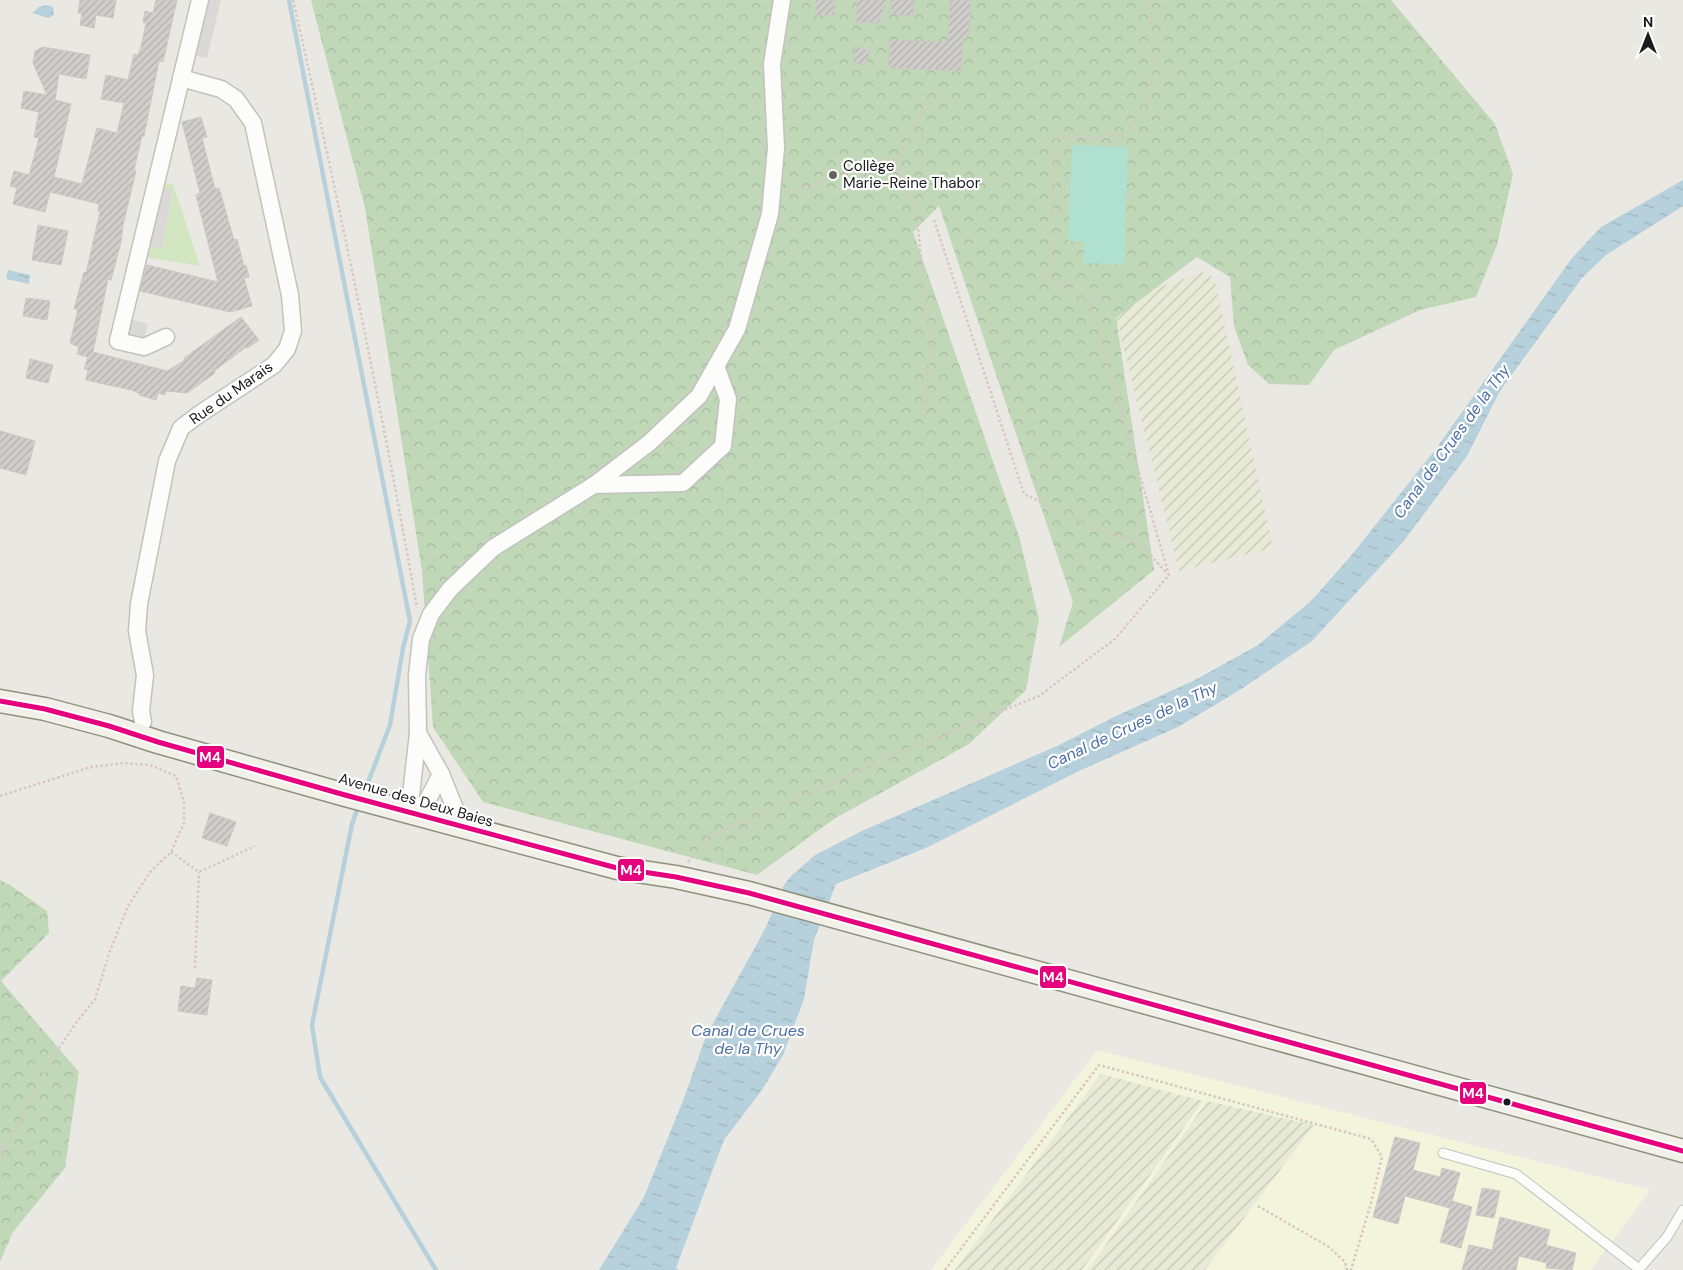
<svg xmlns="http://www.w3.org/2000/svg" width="1683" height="1270" font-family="'DM Sans',sans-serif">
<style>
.education{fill:#f2f4dc}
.farmland{fill:url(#farmland-furrows)}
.grass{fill:#d2e7c1}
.forest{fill:url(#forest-crowns)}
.pitch{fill:#afe0d0}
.parking{fill:#dad9d7}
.water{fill:url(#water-ripples)}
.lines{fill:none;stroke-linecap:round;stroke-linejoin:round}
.stream{stroke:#b7d1dc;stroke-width:4.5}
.building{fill:url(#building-hatch);stroke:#ccc9c4}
.lane-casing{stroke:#c2c2bf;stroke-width:11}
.street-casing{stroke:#c2c2bf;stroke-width:19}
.secondary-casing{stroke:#8e927c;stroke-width:25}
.path{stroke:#d5c8c4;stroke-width:2.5;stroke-dasharray:2.5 2.5;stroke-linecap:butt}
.lane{stroke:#fcfcfb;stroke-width:9}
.street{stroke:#fcfcfb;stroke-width:16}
.secondary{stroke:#f1f1e9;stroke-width:22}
.bus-1-casing{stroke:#fff;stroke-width:9}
.bus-1{stroke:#e5007d;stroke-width:5}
.poi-dot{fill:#636361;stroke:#fff;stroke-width:2}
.bus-dot{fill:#1b1b1b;stroke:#fff;stroke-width:2}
.labels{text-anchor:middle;stroke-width:4.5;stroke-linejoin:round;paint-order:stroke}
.poi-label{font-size:15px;fill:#1b1b1b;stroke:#fff;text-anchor:start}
.street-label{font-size:15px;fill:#1b1b1b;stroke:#fff}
.water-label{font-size:16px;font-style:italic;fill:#4b6fa6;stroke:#fff}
.line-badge{stroke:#fff;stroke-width:2}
.badge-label{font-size:14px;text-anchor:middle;font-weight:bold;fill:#fff}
</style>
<defs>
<pattern id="farmland-furrows" width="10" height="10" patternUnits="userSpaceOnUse" patternTransform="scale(1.25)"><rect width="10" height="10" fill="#e7ead6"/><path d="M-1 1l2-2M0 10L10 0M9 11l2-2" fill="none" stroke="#c6c8b7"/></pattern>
<pattern id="forest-crowns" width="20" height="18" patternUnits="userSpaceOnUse" patternTransform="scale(1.25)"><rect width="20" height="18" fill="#c1d8b8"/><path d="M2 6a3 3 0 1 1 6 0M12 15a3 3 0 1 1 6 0" fill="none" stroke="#a5b99e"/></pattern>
<pattern id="water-ripples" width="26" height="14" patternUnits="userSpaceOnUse" patternTransform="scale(1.25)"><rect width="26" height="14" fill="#b7d1dc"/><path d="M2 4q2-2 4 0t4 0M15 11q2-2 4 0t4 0" fill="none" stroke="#9db3bc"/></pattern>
<pattern id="building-hatch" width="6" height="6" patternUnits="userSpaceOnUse" patternTransform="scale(1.25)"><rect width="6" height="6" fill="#d0ceca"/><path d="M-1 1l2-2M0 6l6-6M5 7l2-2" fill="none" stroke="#b2b0ad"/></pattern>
</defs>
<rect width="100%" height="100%" fill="#e9e8e3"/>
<path class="education" d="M 1097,1050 L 1650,1190 L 1591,1270 L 931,1270 Z"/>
<g class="farmland">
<path d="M 1207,271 L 1215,281 L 1273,548 L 1179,571 L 1112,302 Z"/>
<path d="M 1101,1074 L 1203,1101 L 1082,1270 L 955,1270 Z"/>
<path d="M 1207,1101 L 1314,1125 L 1205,1270 L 1088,1270 Z"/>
</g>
<path class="grass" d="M 162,182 L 173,184 L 200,266 L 145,257 L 149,246 L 161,249 L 173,191 L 160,188 Z"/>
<g class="forest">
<path d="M 311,0 L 1391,0 L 1495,124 L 1513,174 L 1497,245 L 1476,297 L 1420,310 L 1334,350 L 1309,385 L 1269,384 L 1248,365 L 1234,326 L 1230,277 L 1197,257 L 1116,318 L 1154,570 L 1059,647 L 1073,602 L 939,206 L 913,232 L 1019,536 L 1039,619 L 1026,690 L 969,744 L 834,819 L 757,875 L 483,802 L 433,727 L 422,571 L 365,208 Z"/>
<path d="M 0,880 L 10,885 L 47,911 L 49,933 L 1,981 L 79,1072 L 65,1168 L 13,1232 L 0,1262 Z"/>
</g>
<path class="pitch" d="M 1072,145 L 1128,147 L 1124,265 L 1083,263 L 1084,242 L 1068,241 Z"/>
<g class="parking">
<path d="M 207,0 L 221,0 L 207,58 L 193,55 Z"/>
<path d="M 160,188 L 173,190 L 162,249 L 149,246 Z"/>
<path d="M 130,319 L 148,324 L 143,342 L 125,337 Z"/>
</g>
<g class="water">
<path d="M 47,5 L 53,7 L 54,15 L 48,18 L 32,13 L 39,7 Z"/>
<path d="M 1683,180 L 1683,206 L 1606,255 L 1582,278 L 1500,391 L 1467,456 L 1404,541 L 1312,641 L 1243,688 L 1178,727 L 1079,771 L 926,848 L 836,884 L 814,940 L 804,999 L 783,1055 L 762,1090 L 724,1140 L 676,1268 L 679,1270 L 599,1270 L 644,1197 L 684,1098 L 706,1036 L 766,927 L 784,885 L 791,876 L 815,855 L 864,830 L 1057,746 L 1116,716 L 1195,680 L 1258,645 L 1311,601 L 1350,557 L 1435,450 L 1572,258 L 1601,227 Z"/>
<path d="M 8,270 L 30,275 L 29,284 L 6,279 Z"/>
</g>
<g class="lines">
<g class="stream">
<path d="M 289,0 L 410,621 L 403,648 L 390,725 L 364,793"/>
<path d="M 359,804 L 352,824 L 312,1025 L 320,1077 L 436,1270"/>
</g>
</g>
<g class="building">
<path d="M 80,0 L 116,0 L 113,18 L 96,15 L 94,28 L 80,25 L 82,13 L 78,13 Z"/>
<path d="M 156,0 L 177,0 L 163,62 L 159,61 L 144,136 L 142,136 L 134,170 L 136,171 L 123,225 L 121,242 L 111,280 L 108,279 L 93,352 L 167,371 L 185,360 L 184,358 L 241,317 L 259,340 L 248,348 L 246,347 L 214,371 L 215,373 L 187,393 L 166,391 L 165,395 L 158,393 L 156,400 L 139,395 L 139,393 L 131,390 L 86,380 L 88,370 L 84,369 L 88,357 L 77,354 L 79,347 L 70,343 L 78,309 L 74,309 L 84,272 L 86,273 L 100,212 L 98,211 L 99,204 L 50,192 L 45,212 L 13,204 L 17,188 L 10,186 L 14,171 L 29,175 L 39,138 L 34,137 L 39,112 L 21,108 L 24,91 L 47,95 L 33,63 L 35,51 L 43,47 L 90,55 L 86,79 L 59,74 L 55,100 L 71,104 L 54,177 L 82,184 L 97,128 L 117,133 L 124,103 L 101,99 L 106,75 L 128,80 L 134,54 L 138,55 L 141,47 L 146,23 L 143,22 L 145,11 L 153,13 Z"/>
<path d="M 816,0 L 834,0 L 835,15 L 816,15 Z"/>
<path d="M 857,0 L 887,0 L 879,23 L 856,22 Z"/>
<path d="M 891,0 L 914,0 L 913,16 L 891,14 Z"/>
<path d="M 950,0 L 971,0 L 969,35 L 963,35 L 961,71 L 888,68 L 890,40 L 948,42 Z"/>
<path d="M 855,46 L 870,51 L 865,66 L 854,62 Z"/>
<path d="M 201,117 L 207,137 L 202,138 L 215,189 L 219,188 L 234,240 L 237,239 L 244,266 L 246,265 L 249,277 L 244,278 L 252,306 L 230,312 L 140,291 L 147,265 L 218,282 L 196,195 L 200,193 L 182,122 Z"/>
<path d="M 38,225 L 68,231 L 61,265 L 32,260 Z"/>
<path d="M 26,298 L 50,301 L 47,320 L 23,316 Z"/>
<path d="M 30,359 L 53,365 L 48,383 L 26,378 Z"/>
<path d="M 0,431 L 35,441 L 26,475 L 0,468 Z"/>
<path d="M 210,813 L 236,822 L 227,846 L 202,838 Z"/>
<path d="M 197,978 L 212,980 L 207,1015 L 178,1011 L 181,986 L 195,988 Z"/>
<path d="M 1395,1137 L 1420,1143 L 1413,1170 L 1440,1177 L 1442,1168 L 1460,1173 L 1452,1201 L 1472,1207 L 1461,1248 L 1440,1242 L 1450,1208 L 1405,1196 L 1398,1224 L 1373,1217 Z"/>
<path d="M 1482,1188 L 1500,1191 L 1494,1218 L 1476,1215 Z"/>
<path d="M 1500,1217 L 1550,1230 L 1546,1245 L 1576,1253 L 1572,1270 L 1546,1268 L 1547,1263 L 1519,1256 L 1516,1270 L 1462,1270 L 1469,1245 L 1492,1250 Z"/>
</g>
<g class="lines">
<g class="lane-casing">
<g id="lane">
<path d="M 1443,1153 L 1516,1174 L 1639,1269"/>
<path d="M 1638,1270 L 1667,1237 L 1683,1210"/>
</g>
</g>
<g class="street-casing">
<g id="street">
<path d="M 166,337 L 144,347 L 118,341 L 200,0"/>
<path d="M 594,485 L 683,483 L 723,446 L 728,399 L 716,366"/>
<path d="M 143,722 L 141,711 L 145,675 L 137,631 L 139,604 L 167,461 L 181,428 L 198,415 L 274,365 L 287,349 L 293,331 L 290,295 L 253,123 L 236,99 L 221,89 L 181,78"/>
<path d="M 441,774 L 456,811"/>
<path d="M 409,813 L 418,733 L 417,675 L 421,639 L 431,614 L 450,589 L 493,548 L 594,485 L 649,443 L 699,396 L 737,329 L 770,214 L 776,148 L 772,64 L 782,0"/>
<path d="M 409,813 L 426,803 L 441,774 L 418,733"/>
</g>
</g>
<g class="secondary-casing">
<path id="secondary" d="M 0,701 L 45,709 L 109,726 L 158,742 L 345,795 L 617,868 L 676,877 L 749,893 L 1683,1151"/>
</g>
<g class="path">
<path d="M 293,0 C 339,202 381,404 417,608"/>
<path d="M 894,159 L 915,205 L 917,219 L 930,344 L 927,379 L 927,409 L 923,417"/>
<path d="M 787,193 L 899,157 L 934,89"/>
<path d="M 934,220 L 1024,494 L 1095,528 L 1141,545 L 1168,574"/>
<path d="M 0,796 L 91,767 L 125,763 L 150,765 L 176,776 L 184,802 L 184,823 L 171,852 L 150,872 L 128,906 L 110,951 L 95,999 L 73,1027 L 49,1063 L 3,1153"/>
<path d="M 171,852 L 199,872 L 255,846"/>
<path d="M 688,862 L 707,838 L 911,748 L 1039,696 L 1115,639 L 1169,575 L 1089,301 L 1049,277 L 1056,136 L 1091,138 L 1124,134 L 1145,105 L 1153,69 L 1150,0"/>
<path d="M 195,968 L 199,872"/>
<path d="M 0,1141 L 3,1153 L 0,1160"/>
<path d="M 1258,1206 L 1329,1247 L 1345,1262 L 1347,1270"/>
<path d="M 945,1270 L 1099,1065 L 1371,1139 L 1382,1157 L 1371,1203 L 1351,1270"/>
</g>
<use href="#lane" class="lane"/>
<use href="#street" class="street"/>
<use href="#secondary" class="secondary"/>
<g class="bus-1-casing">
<path id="bus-1" d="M 0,701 L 45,709 L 109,726 L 158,742 L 345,795 L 617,868 L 676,877 L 749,893 L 1683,1151"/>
</g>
<use href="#bus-1" class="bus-1"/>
</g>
<circle class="poi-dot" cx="833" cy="175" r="5"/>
<circle class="bus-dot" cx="1507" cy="1102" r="4.5"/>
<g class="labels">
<g class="poi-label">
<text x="843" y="171">Collège<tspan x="843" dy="17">Marie-Reine Thabor</tspan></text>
</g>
<g class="street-label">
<text transform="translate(231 393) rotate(-35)" y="5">Rue du Marais</text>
<text transform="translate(416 800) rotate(16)" y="5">Avenue des Deux Baies</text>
</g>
<g class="water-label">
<text transform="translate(1451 441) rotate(-54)" y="6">Canal de Crues de la Thy</text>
<text transform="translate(1132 725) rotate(-25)" y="6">Canal de Crues de la Thy</text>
<text x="748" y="1036">Canal de Crues<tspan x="748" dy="18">de la Thy</tspan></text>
</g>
</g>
<g class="line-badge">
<rect x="196" y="745" width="29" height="24" rx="5" fill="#e5007d"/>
<rect x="617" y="858" width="28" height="24" rx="5" fill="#e5007d"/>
<rect x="1039" y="965" width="28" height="24" rx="5" fill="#e5007d"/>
<rect x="1459" y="1081" width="28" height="24" rx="5" fill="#e5007d"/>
</g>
<g class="badge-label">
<text x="210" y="762">M4</text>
<text x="631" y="875">M4</text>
<text x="1053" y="982">M4</text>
<text x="1473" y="1098">M4</text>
</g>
<g transform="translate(1648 35)" stroke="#ffffff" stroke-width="4" paint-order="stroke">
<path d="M0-4L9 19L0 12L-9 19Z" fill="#1b1b1b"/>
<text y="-8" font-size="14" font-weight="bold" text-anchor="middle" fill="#1b1b1b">N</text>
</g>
</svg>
